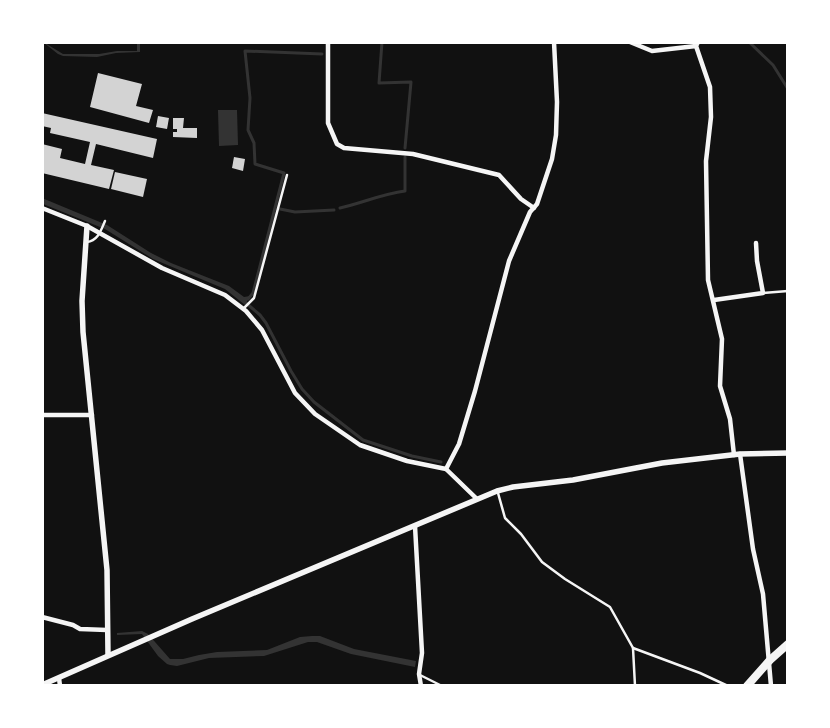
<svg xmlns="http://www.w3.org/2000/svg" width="830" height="728" font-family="'Source Sans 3',sans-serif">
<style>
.water{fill:#333}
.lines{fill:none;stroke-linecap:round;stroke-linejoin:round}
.stream{stroke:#333;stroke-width:3}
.building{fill:#d3d3d3}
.service{stroke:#f5f5f5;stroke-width:2.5}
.minor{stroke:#f5f5f5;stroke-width:4.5}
.tertiary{stroke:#f5f5f5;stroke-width:5.5}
.trunk{stroke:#f5f5f5;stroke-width:8}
</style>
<rect width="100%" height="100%" fill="#111"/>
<g class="water">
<path d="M 43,42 L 45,43 L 63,54 L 99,54 L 117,51 L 137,51 L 137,43 L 140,43 L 140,52 L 116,53 L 97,57 L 63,56 L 58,54 Z"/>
<path d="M 218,110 L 237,110 L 238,145 L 219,146 Z"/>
<path d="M 42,198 L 107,225 L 151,253 L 171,263 L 229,286 L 244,297 L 250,296 L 245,305 L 225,289 L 153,259 L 105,229 L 43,204 Z"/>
<path d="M 142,631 L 148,634 L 170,659 L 183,659 L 199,655 L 217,652 L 267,650 L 300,637 L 312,636 L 320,636 L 354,649 L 416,661 L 415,667 L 351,654 L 317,642 L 308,642 L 264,656 L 209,658 L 177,666 L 170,665 L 167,664 L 158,656 L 142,634 L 117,635 L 117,633 Z"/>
</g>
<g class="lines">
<g class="stream">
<path d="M 382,42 L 379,83 L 411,82 L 405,148"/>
<path d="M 749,42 L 773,65 L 788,89"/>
<path d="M 340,208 C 362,203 382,194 405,191 L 405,157"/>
<path d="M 280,209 L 295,212 L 334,210"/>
<path d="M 248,299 L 253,293 L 284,173 L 255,164 L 254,143 L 248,130 L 250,98 L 245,51 L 322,54"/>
<path d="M 246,303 L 260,315 L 266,323 L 291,371 L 302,389 L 314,402 L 363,440 L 412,456 L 441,462"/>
</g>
</g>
<g class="building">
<path d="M 98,73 L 142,84 L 136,106 L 153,110 L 149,123 L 90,107 Z"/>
<path d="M 42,113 L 157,139 L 153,158 L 96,144 L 91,165 L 114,170 L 109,189 L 42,173 L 42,144 L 62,149 L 60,158 L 85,164 L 90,142 L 50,133 L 51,128 L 42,126 Z"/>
<path d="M 158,116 L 169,118 L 167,129 L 156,127 Z"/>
<path d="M 173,118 L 184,118 L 183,128 L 197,128 L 197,138 L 173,137 L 173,132 L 177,132 L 177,129 L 173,129 Z"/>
<path d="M 234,157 L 245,159 L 243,171 L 232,168 Z"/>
<path d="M 115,172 L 147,179 L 143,197 L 111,189 Z"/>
</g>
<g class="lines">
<g class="service">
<path d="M 87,242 C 98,241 101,230 105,221"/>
<path d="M 763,293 L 788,291"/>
<path d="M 243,309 L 254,298 L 287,175"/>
<path d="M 498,493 L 505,518 L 521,534 L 542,562 L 565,579 L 610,607 L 633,648 L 635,686"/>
<path d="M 633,648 L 700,673 L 728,686"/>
<path d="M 420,675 L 442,686"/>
</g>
<g class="minor">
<path d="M 328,42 L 328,123 L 337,144 L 344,148 L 413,154 L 499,175 L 521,199 L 534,208"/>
<path d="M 630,42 L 652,51 L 696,46"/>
<path d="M 698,42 L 696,46 L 710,87 L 711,117 L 706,161 L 708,280 L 722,339 L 720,386 L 730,419 L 734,455"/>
<path d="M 42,208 L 87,226 L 162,268 L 225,295 L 246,311 L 262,330 L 295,393 L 315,414 L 360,445 L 407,461 L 446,469 L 477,499"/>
<path d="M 714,300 L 763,293 L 757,261 L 756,243"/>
<path d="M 42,415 L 92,415"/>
<path d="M 740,454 L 753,549 L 763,594 L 771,686"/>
<path d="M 446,469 L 459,444 L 475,391 L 509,261 L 530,212 L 537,204 L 552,159 L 556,135 L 557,102 L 554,42"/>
<path d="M 415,526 L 422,653 L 419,674 L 421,686"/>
<path d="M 42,617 L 73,625 L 80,629 L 107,630"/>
<path d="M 59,678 L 60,686"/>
</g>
<g class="tertiary">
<path d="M 87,226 L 82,301 L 83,332 L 107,570 L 108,655"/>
<path d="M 42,685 L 192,619 L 497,491 L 513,487 L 573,480 L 662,463 L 740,454 L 788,453"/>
</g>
<path class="trunk" d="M 747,686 L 770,660 L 788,644"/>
</g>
<rect width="830" height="728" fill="none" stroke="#ffffff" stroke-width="88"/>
</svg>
